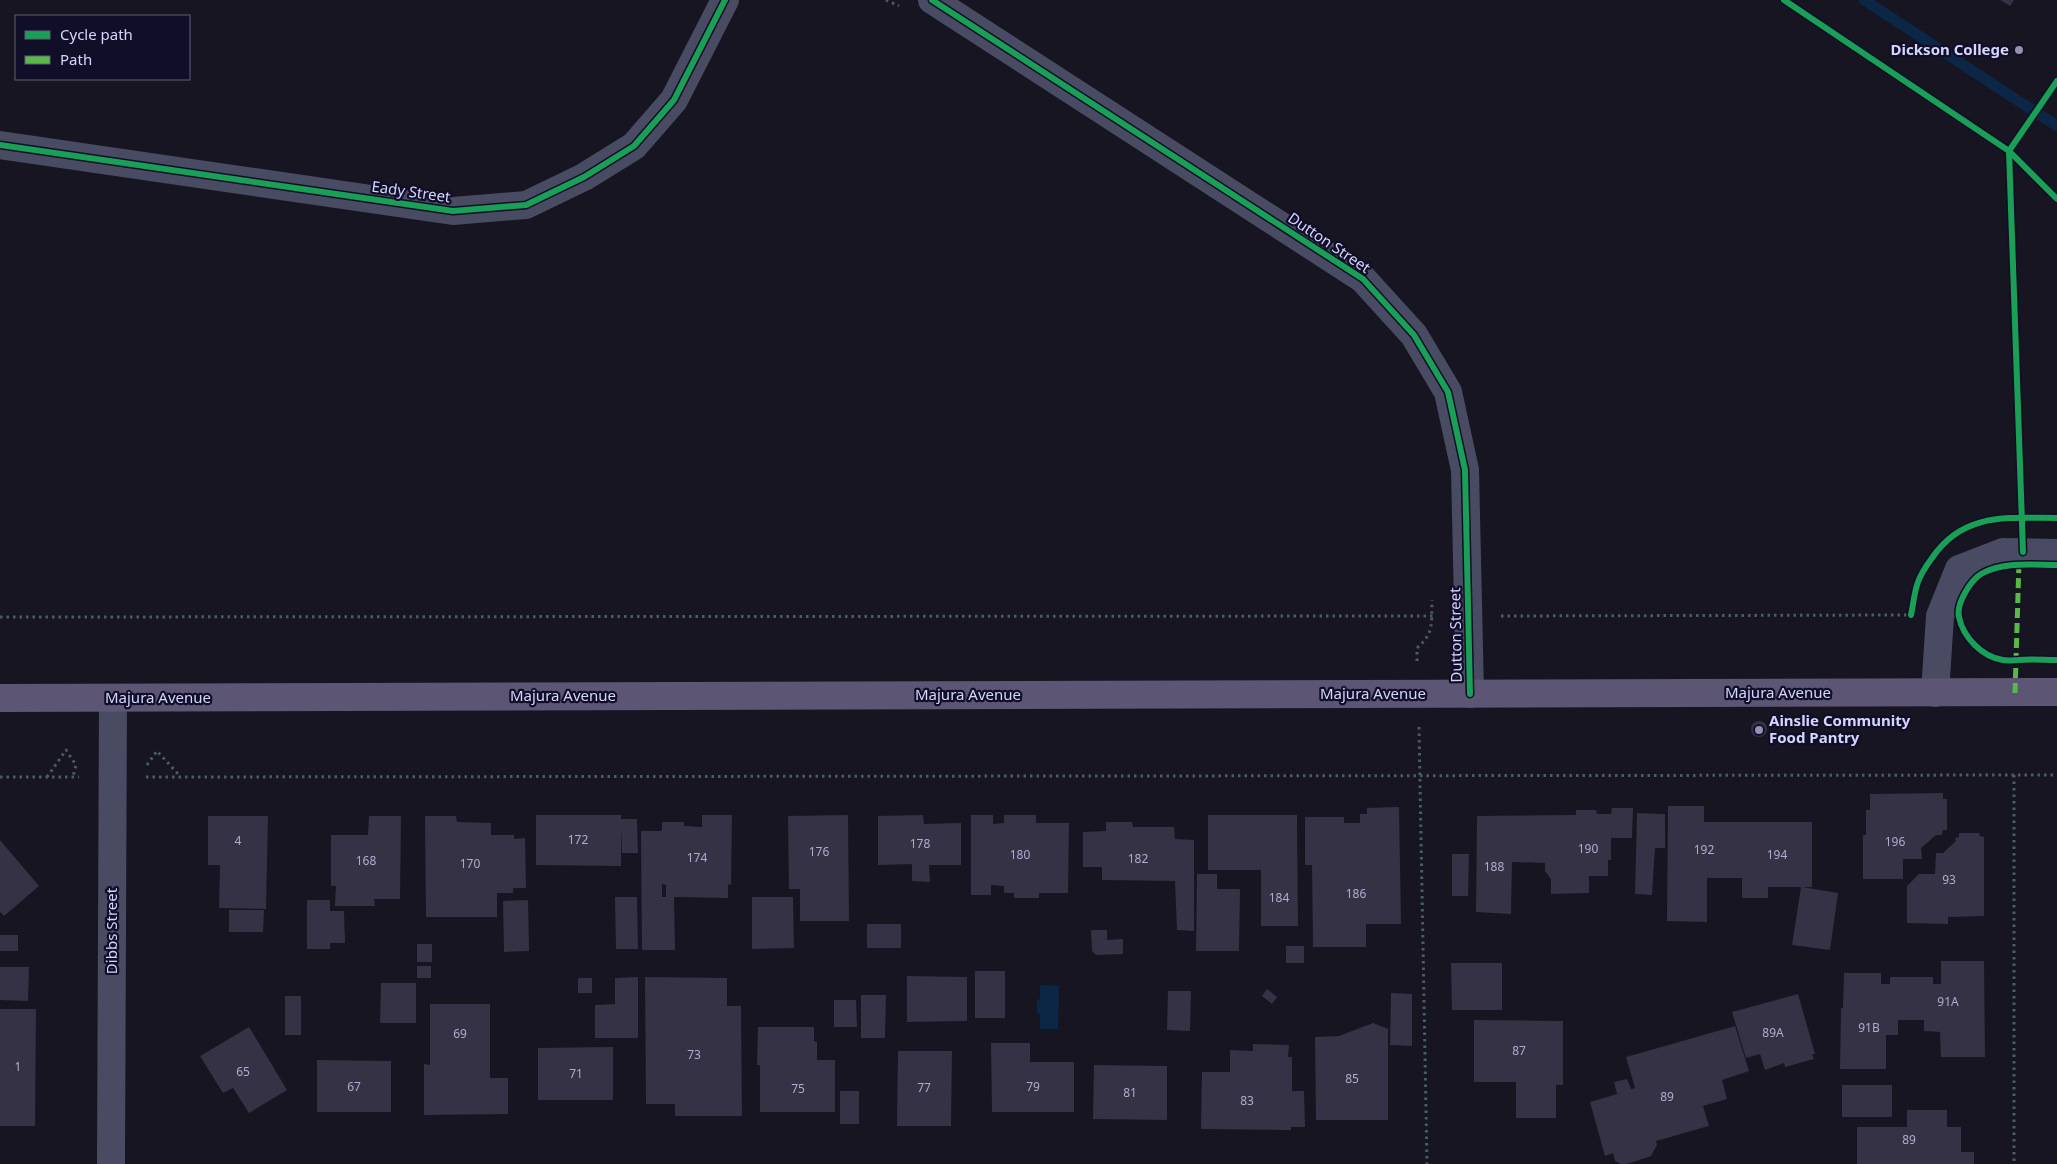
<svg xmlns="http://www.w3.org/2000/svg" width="2057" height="1164" font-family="'Noto Sans',sans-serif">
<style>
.water{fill:#0c2646}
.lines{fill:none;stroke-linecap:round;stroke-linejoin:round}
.stream{stroke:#0c2646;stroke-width:11}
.building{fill:#343244;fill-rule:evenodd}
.path{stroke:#4a5c68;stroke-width:3;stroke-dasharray:2.5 4;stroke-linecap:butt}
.minor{stroke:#494b62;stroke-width:28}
.major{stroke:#5d5574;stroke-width:28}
.quiet{stroke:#58b947;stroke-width:5;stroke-dasharray:10 5;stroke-linecap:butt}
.cycleway-casing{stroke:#110f27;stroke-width:9}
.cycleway{stroke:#1a9f57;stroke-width:6}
.poi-dot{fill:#9392b1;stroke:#110f27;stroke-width:2}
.labels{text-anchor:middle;stroke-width:4.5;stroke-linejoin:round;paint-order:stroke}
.number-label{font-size:12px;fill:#aeacd0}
.poi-label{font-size:15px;font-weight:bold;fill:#d6d5ff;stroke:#110f27;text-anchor:end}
.street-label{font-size:15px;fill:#d6d5ff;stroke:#110f27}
</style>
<rect width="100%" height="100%" fill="#161521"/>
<path class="water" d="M 1040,985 L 1059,986 L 1058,1029 L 1040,1029 L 1040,1014 L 1037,1013 L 1037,1000 L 1040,999 Z"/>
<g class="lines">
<path class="stream" d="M 1864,0 L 2057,126"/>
</g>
<g class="building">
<path d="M 2000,0 L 2014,0 L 2010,6 Z"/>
<circle cx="1759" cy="729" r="8"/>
<path d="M 1943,793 L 1943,799 L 1947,799 L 1947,830 L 1943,830 L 1942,835 L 1936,835 L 1921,848 L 1922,859 L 1903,859 L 1903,879 L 1863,879 L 1863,835 L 1866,835 L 1866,810 L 1870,810 L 1870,794 Z"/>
<path d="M 1668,806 L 1704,806 L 1704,822 L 1812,822 L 1812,887 L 1802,887 L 1838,893 L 1830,950 L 1792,945 L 1801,887 L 1768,887 L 1768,898 L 1742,898 L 1742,878 L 1707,878 L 1707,922 L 1667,921 Z"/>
<path d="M 1399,807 L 1401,924 L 1366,924 L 1366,947 L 1313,947 L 1312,865 L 1305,865 L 1305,817 L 1344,817 L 1344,823 L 1360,823 L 1360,814 L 1367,814 L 1367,808 Z"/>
<path d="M 1612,808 L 1633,808 L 1632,838 L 1611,838 L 1611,860 L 1608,860 L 1608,876 L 1589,876 L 1589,893 L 1551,894 L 1551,879 L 1545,871 L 1545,863 L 1512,862 L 1511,914 L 1476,912 L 1477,816 L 1576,815 L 1576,810 L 1596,810 L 1597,814 L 1611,814 Z"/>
<path d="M 1637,813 L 1665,814 L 1665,848 L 1655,848 L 1652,895 L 1635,894 Z"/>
<path d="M 536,815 L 621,815 L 621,819 L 637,819 L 638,853 L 622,853 L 621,827 L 621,866 L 536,865 Z"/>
<path d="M 702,815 L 732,815 L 731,885 L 728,884 L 728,898 L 674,897 L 675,950 L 642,950 L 641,831 L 662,831 L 662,822 L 684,822 L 684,826 L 702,827 ZM 662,884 L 666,885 L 666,897 L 662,897 Z"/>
<path d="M 848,815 L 849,921 L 800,921 L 800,889 L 789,889 L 788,816 Z"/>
<path d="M 923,815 L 924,824 L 961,823 L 961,865 L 929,865 L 930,882 L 912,881 L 912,864 L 878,865 L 878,816 Z"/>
<path d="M 971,815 L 993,815 L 993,824 L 1004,823 L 1004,815 L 1036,815 L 1036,823 L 1069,823 L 1068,893 L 1039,893 L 1039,898 L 1014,898 L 1014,893 L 1004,893 L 1004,886 L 991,885 L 991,895 L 971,895 Z"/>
<path d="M 1208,815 L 1297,815 L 1298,926 L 1261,926 L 1261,870 L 1208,870 Z"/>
<path d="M 208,816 L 268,816 L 266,909 L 219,908 L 220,865 L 208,865 Z"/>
<path d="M 369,816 L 401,816 L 400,899 L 374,899 L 375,906 L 335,906 L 336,886 L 331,886 L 331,835 L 368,835 Z"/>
<path d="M 425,816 L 456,816 L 457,822 L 491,823 L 491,835 L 514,835 L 514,839 L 525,838 L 526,888 L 513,888 L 513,893 L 497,893 L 497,917 L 426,917 Z"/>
<path d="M 1106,822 L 1132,822 L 1133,827 L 1174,827 L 1175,839 L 1194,840 L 1194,931 L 1177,930 L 1175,881 L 1102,880 L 1102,867 L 1083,867 L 1083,832 L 1106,831 Z"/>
<path d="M 1959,833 L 1979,833 L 1980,836 L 1984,837 L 1984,916 L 1948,917 L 1948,924 L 1907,923 L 1907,886 L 1919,874 L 1935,874 L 1936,853 L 1943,853 L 1956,841 L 1955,838 L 1959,837 Z"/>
<path d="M 0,840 L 39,886 L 4,916 L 0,912 Z"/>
<path d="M 1452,854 L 1469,854 L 1468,896 L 1452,896 Z"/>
<path d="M 1197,874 L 1217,874 L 1217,889 L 1240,889 L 1239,951 L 1196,951 Z"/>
<path d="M 615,897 L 637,897 L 638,949 L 616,949 Z"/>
<path d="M 752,897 L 793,897 L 794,948 L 752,949 Z"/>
<path d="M 307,900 L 330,900 L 330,911 L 344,911 L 345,943 L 330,943 L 330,949 L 307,949 Z"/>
<path d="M 528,900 L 529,951 L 504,952 L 503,901 Z"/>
<path d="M 229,910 L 264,910 L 263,932 L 229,932 Z"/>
<rect x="867" y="924" width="34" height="24"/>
<path d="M 1091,930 L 1107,930 L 1107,940 L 1123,939 L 1123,954 L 1096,955 L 1092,951 Z"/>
<rect x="0" y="935" width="18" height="16"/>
<rect x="417" y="944" width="15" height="18"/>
<rect x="1286" y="946" width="18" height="17"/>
<path d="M 1941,961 L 1984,961 L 1985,1057 L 1941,1057 L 1940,1032 L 1924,1031 L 1924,1020 L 1898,1020 L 1898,1035 L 1886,1035 L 1886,1069 L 1840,1069 L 1841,1008 L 1843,1008 L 1844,973 L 1881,973 L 1881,984 L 1890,984 L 1890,977 L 1933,977 L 1933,984 L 1941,984 Z"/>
<path d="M 1451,963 L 1502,963 L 1502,1010 L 1452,1010 Z"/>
<rect x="417" y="966" width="14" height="12"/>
<path d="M 0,967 L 29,967 L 28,1001 L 0,1000 Z"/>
<rect x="975" y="971" width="30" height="47"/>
<path d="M 907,976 L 967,977 L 967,1021 L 907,1022 Z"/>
<path d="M 638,977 L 638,1038 L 595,1038 L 595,1005 L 615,1004 L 615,978 Z"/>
<path d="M 645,977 L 727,978 L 727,1006 L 741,1006 L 742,1116 L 675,1116 L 675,1104 L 646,1104 Z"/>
<rect x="578" y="978" width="14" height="15"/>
<path d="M 381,983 L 416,983 L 416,1023 L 380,1023 Z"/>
<path d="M 1267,989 L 1277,997 L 1272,1004 L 1262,996 Z"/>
<path d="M 1168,991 L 1191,991 L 1190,1031 L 1167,1030 Z"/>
<path d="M 1391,993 L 1412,994 L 1412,1046 L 1390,1045 Z"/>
<path d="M 1798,994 L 1815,1054 L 1812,1054 L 1814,1059 L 1785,1067 L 1784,1063 L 1765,1070 L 1760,1054 L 1746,1058 L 1732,1012 Z"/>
<path d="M 861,995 L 886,995 L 885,1038 L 861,1038 Z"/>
<rect x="285" y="996" width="16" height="39"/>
<path d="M 834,1000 L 856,1000 L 857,1027 L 834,1027 Z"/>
<path d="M 430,1004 L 490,1004 L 490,1078 L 508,1078 L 508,1114 L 424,1115 L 424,1064 L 430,1065 Z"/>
<path d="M 0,1009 L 36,1009 L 35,1126 L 0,1126 Z"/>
<path d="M 1474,1020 L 1563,1021 L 1563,1085 L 1556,1085 L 1556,1118 L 1516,1118 L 1516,1082 L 1474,1082 Z"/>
<path d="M 1373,1023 L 1388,1029 L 1388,1120 L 1316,1120 L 1315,1037 L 1339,1036 Z"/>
<path d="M 1735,1026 L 1749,1071 L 1722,1080 L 1727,1099 L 1703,1106 L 1709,1126 L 1656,1141 L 1657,1145 L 1651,1156 L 1627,1164 L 1621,1164 L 1615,1161 L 1613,1153 L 1605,1156 L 1590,1102 L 1617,1094 L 1614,1082 L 1627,1079 L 1631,1089 L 1635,1088 L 1626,1057 Z"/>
<path d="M 249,1027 L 287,1090 L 249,1113 L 233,1088 L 223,1093 L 200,1056 Z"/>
<path d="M 758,1027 L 814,1027 L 814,1041 L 817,1042 L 817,1060 L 835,1060 L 835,1112 L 760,1112 L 760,1065 L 757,1065 Z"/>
<path d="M 991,1043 L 1030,1043 L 1030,1062 L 1074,1062 L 1074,1112 L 992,1112 Z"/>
<path d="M 1253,1044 L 1289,1045 L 1288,1057 L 1292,1057 L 1292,1091 L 1304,1091 L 1305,1127 L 1291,1127 L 1291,1130 L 1201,1129 L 1202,1072 L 1230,1072 L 1230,1050 L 1253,1051 Z"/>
<path d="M 613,1047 L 613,1100 L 538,1100 L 538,1048 Z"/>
<path d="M 898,1051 L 952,1051 L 951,1126 L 897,1126 Z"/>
<path d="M 317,1060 L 391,1061 L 391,1112 L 317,1112 Z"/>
<path d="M 1094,1065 L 1167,1066 L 1167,1120 L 1093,1119 Z"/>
<rect x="1842" y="1085" width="50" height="32"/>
<rect x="840" y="1091" width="19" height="33"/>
<path d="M 1907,1110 L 1947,1110 L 1947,1127 L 1961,1127 L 1961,1152 L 1974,1152 L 1974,1164 L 1857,1164 L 1857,1127 L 1907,1127 Z"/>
</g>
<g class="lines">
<g class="path">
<path d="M 886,0 L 899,6"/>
<path d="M 1501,616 L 1907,615"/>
<path d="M 0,617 L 1434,616"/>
<path d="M 1417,661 L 1417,648 C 1435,632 1431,623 1432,600"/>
<path d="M 1419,727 L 1427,1164"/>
<path d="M 147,765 L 157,751 L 180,776"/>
<path d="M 2014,775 L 2014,1164"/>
<path d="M 0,777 L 79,777"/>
<path d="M 47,777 L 66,750 L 76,765 L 73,777"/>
<path d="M 146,777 L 2057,775"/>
</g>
<g class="minor">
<path d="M 932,0 L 1363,279 L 1414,335 L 1448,392 L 1465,470 L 1470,694"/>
<path d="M 0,145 L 453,211 L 526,205 L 584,177 L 634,146 L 674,100 L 725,0"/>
<path d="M 1935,693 L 1940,616 L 1959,569 L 2003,552 L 2057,553"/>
<path d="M 111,1164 L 113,698"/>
</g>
<path class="major" d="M 0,698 L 2057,692"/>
<path class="quiet" d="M 2015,693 L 2019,562"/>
<g class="cycleway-casing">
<g id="cycleway">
<path d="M 932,0 L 1363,279 L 1414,335 L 1448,392 L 1465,470 L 1470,694"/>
<path d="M 1784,0 L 2009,151 L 2057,199"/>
<path d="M 0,145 L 453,211 L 526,205 L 584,177 L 634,146 L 674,100 L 725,0"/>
<path d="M 2023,552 L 2009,151 L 2057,81"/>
<path d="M 2057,565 C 2033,565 2003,561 1981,574 C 1970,581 1956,604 1959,617 C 1963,637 1982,657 2003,660 C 2008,661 2014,660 2018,660 C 2031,659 2044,660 2057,660"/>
<path d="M 1911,615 C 1913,606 1914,595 1917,585 C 1920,575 1926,566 1932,558 C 1963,512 2007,518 2057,518"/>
</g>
</g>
<use href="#cycleway" class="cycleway"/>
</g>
<g class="poi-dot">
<circle cx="2019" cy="50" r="5"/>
<circle cx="1759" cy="730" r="5"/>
</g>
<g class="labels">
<g class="number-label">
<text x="578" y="844">172</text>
<text x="238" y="845">4</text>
<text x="1895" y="846">196</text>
<text x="920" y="848">178</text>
<text x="1588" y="853">190</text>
<text x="1704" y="854">192</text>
<text x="819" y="856">176</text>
<text x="1020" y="859">180</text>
<text x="1777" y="859">194</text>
<text x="697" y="862">174</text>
<text x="1138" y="863">182</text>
<text x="366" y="865">168</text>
<text x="470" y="868">170</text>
<text x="1494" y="871">188</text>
<text x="1949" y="884">93</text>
<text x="1356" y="898">186</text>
<text x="1279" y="902">184</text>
<text x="1948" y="1006">91A</text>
<text x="1869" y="1032">91B</text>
<text x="1773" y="1037">89A</text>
<text x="460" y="1038">69</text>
<text x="1519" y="1055">87</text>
<text x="694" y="1059">73</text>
<text x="18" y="1071">1</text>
<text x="243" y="1076">65</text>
<text x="576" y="1078">71</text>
<text x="1352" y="1083">85</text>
<text x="354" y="1091">67</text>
<text x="1033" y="1091">79</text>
<text x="924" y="1092">77</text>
<text x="798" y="1093">75</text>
<text x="1130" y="1097">81</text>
<text x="1667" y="1101">89</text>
<text x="1247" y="1105">83</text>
<text x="1909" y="1144">89</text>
</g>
<g class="poi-label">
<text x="2009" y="55">Dickson College</text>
<text x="1769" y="726" text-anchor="start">Ainslie Community<tspan x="1769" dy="17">Food Pantry</tspan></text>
</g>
<g class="street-label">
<text transform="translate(411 192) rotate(8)" y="5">Eady Street</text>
<text transform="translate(1329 243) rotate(34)" y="5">Dutton Street</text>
<text transform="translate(1456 635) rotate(-91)" y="5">Dutton Street</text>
<text x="1778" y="698">Majura Avenue</text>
<text x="1373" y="699">Majura Avenue</text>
<text x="968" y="700">Majura Avenue</text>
<text x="563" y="701">Majura Avenue</text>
<text x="158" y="703">Majura Avenue</text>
<text transform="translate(112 931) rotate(-90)" y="5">Dibbs Street</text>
</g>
</g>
<rect x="15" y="15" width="175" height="65" fill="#110f27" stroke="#605e7d"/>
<rect x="25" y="31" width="25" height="8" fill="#1a9f57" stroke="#605e7d"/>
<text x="60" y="40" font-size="15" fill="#d6d5ff">Cycle path</text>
<rect x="25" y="56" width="25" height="8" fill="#58b947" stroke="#605e7d"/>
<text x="60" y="65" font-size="15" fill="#d6d5ff">Path</text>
</svg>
